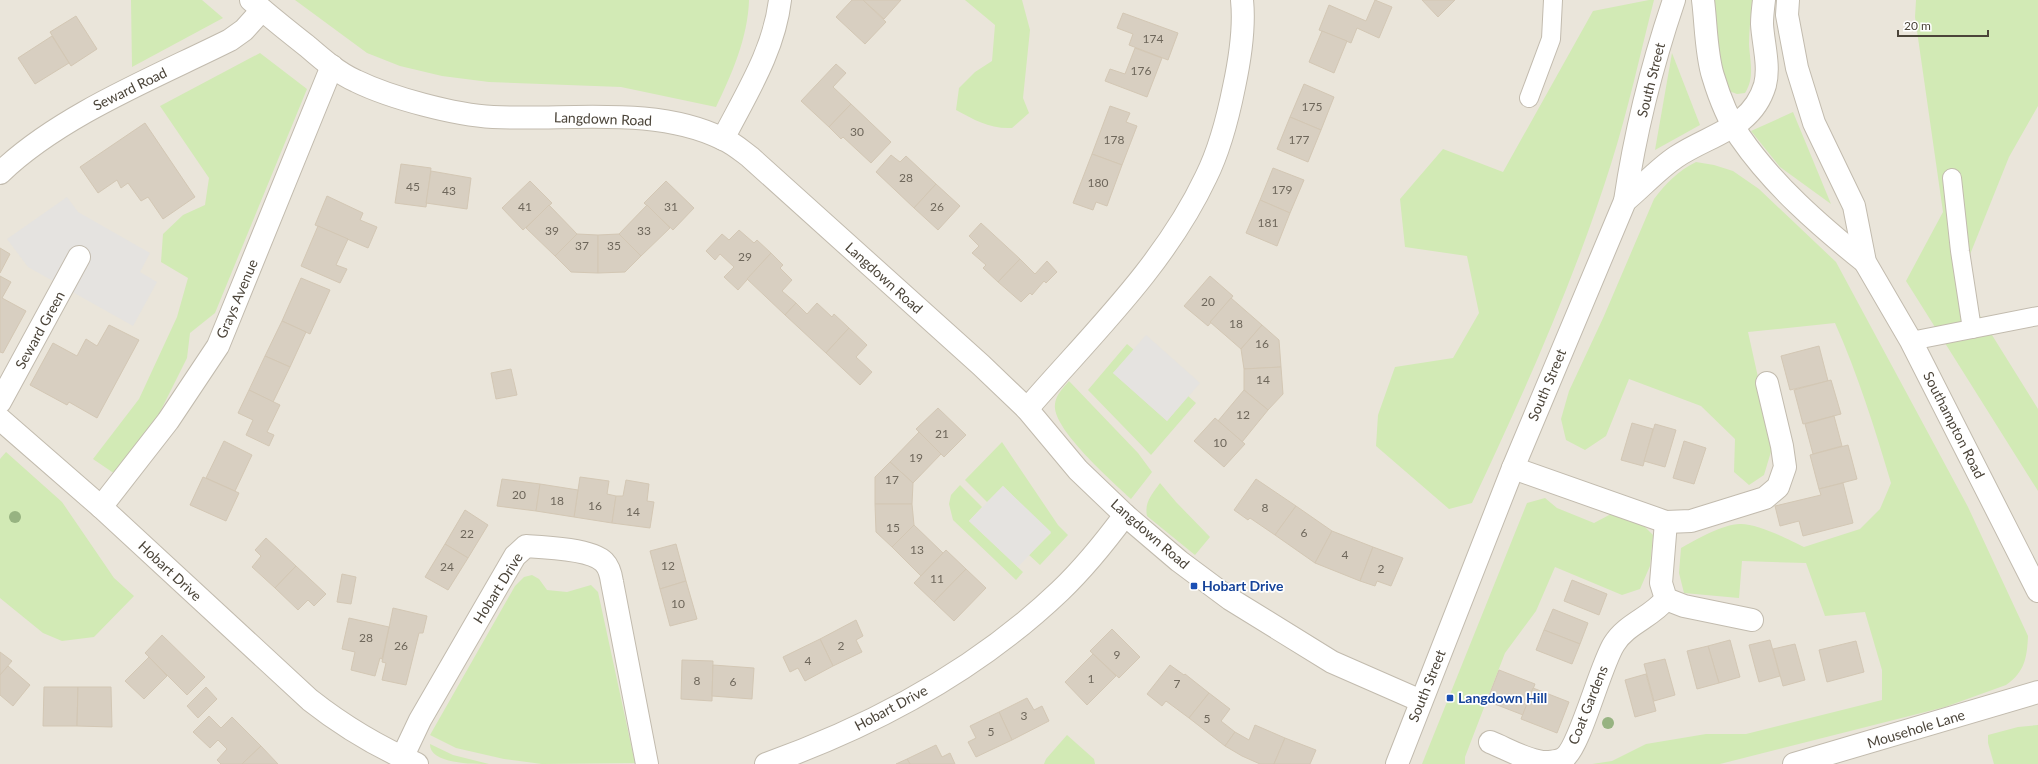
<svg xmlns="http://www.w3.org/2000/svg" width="2038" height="764" font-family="Lato,sans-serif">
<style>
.residential{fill:#eae5da}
.green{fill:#d2eab5}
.parking{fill:#e5e3e0}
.building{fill:#d8cfc1;stroke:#d3c7b4}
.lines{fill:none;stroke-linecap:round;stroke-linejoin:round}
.service-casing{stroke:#c2bbae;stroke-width:20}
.minor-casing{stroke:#c2bbae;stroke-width:24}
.tertiary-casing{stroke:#c2bbae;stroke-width:24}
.service{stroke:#fff;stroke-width:18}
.minor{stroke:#fff;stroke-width:22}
.tertiary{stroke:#fff;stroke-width:22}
.tree{fill:#97b381}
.transit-dot{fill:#1a4fb4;stroke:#fff;stroke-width:1.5}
.labels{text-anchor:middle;stroke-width:3.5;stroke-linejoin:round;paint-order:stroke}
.number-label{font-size:12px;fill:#6e675b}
.street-label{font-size:14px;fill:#4b4439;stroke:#fff}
.transit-label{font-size:14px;font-weight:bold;fill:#164399;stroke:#fff;text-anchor:start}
</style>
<rect width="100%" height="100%" fill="#f6f3ec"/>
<rect class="residential" x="0" y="0" width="2038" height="764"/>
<g class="green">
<path d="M 131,0 L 202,0 L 223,18 L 132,67 Z"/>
<path d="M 295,0 L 749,0 C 748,37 732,74 716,107 L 621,87 L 489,82 L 442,76 L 400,66 L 367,53 Z"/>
<path d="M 965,0 L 1022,0 L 1030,30 L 1023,98 L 1029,113 L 1012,128 C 989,129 975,120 956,110 L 959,88 L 975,72 L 992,61 L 995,25 Z"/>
<path d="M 1649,0 L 1654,0 C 1640,54 1628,111 1611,164 C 1574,281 1524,393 1472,503 L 1449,509 L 1376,446 L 1378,415 L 1395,367 L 1453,358 L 1479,313 L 1467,256 L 1405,247 L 1400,199 L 1443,149 L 1503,172 L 1593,11 Z"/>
<path d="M 1715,0 L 1752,0 C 1751,15 1749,30 1749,44 C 1750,62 1755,78 1745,93 L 1737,94 L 1729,91 C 1719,61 1715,31 1715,0 Z"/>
<path d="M 1916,0 L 2038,0 L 2038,106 L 2009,157 L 1959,282 L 2038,409 L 2038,491 L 1906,281 L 1943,212 L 1915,17 Z"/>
<path d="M 260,53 L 307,89 L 215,313 L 190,333 L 187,358 L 154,424 L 115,474 L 93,459 L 139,399 L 177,317 L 188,278 L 161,262 L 163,234 L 183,215 L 205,205 L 209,178 L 160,106 Z"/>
<path d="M 1672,53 L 1700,125 L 1655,150 Z"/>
<path d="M 1793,112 L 1831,204 L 1780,167 L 1751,131 Z"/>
<path d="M 1696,162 L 1714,165 L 1733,171 L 1759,189 L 1836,262 L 1968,507 L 2028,636 C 2027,657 2025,672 2006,685 L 1945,707 L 1720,764 L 1592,764 L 1612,761 L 1646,744 L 1706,734 L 1746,734 L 1882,700 L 1882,670 L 1865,612 L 1825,616 L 1806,563 L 1742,561 L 1739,598 L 1684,593 L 1679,573 L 1681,548 C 1695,540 1725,523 1741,524 C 1758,524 1788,539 1804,547 L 1860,529 L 1880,509 L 1891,483 C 1875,429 1858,375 1835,323 L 1748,332 L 1773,445 L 1764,475 L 1749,485 L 1734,472 L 1735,439 L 1701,406 L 1629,379 L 1606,436 L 1585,450 L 1566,440 L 1561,419 L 1569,391 L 1604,316 L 1654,199 C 1666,183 1678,171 1696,162 Z"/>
<path d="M 1127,344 L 1134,350 L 1113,373 L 1167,421 L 1188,396 L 1196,403 L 1151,455 L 1088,390 Z"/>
<path d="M 1069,381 L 1138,453 L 1152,472 L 1131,499 C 1113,482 1051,428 1055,404 C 1056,395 1063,388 1069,381 Z"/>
<path d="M 1002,442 L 1058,525 L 1068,535 L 1040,565 L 1029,555 L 1051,533 L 1003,486 L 987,502 L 965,480 Z"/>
<path d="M 6,452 L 62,502 L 114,578 L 134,596 L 94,637 L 62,641 L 43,633 L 0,598 L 0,459 Z"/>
<path d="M 1160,483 L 1176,502 L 1210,537 L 1195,555 L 1147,516 C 1144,502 1153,493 1160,483 Z"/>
<path d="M 960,485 L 982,507 L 969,521 L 1023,572 L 1016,580 L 953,520 L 949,504 L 951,495 Z"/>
<path d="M 1545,498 L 1557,508 L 1594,523 L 1613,513 L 1642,524 L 1653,535 L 1650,566 L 1640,589 L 1622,595 L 1555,567 L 1536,611 L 1505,653 L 1465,757 L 1465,764 L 1422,764 L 1527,503 Z"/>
<path d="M 532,575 L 539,579 L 547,590 L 567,592 L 591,585 L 598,592 L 635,763 L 542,764 L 504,759 L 456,748 L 430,735 L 515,586 L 524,577 Z"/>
<path d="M 2038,725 L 2038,764 L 1994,764 L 1988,743 L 1988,735 L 2018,727 Z"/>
<path d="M 1067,735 L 1094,759 L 1095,764 L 1044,764 L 1046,759 Z"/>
<path d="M 430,744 L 453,755 L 489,764 C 473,764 429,764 430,744 Z"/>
</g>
<g class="parking">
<path d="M 67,197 L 78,212 L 150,253 L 140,272 L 157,282 L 133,326 L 28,267 L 7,239 Z"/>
<path d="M 1146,335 L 1200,383 L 1167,421 L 1113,373 Z"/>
<path d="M 1003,486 L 1051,532 L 1018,567 L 969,521 Z"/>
</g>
<g class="building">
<path d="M 852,0 L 863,0 L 886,22 L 865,44 L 836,17 Z"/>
<path d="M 863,0 L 901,0 L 884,19 Z"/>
<path d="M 1375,0 L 1392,7 L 1379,38 L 1357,28 L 1351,43 L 1319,30 L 1329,5 L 1366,21 Z"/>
<path d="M 1422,0 L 1455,0 L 1438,17 Z"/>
<path d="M 1123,13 L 1178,33 L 1168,60 L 1129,45 L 1133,34 L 1117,28 Z"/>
<path d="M 76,16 L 97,49 L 71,66 L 50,32 Z"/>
<path d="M 1322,31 L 1347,41 L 1334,73 L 1309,62 Z"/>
<path d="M 52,36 L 69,63 L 35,84 L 18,58 Z"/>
<path d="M 1135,48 L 1162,58 L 1147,97 L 1105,81 L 1110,69 L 1125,74 Z"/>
<path d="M 836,64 L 846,73 L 833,87 L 851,104 L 829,127 L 801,101 Z"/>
<path d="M 1304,84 L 1334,97 L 1321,130 L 1290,117 Z"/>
<path d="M 851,104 L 891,142 L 871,163 L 843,137 L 841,139 L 829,127 Z"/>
<path d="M 1110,106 L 1130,113 L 1126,122 L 1137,126 L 1122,165 L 1092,154 Z"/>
<path d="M 1290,117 L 1321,130 L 1308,162 L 1277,149 Z"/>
<path d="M 145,123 L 195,197 L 163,219 L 148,197 L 141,201 L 128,183 L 121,188 L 117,180 L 98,193 L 80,167 Z"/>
<path d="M 1092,154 L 1122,165 L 1107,206 L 1096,202 L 1093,210 L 1073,203 Z"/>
<path d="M 891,155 L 900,162 L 906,156 L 936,184 L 914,208 L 876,172 Z"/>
<path d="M 401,164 L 431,168 L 426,207 L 395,203 Z"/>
<path d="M 1273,168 L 1304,180 L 1290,213 L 1260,200 Z"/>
<path d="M 431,171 L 471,178 L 467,209 L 426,203 Z"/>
<path d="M 530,181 L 552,203 L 523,230 L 502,208 Z"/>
<path d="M 666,181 L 694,208 L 673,230 L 644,203 Z"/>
<path d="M 936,184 L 960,206 L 938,230 L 914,208 Z"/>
<path d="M 327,196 L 363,213 L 360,220 L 377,227 L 368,248 L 315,225 Z"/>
<path d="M 1260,200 L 1290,213 L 1277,246 L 1246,233 Z"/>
<path d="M 549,205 L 577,234 L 555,256 L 526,228 Z"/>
<path d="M 647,205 L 670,228 L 641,256 L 619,234 Z"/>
<path d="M 981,223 L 1020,259 L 998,282 L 983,268 L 986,265 L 972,253 L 979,246 L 969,236 Z"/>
<path d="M 318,226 L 348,239 L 336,265 L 347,269 L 340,283 L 301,266 Z"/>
<path d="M 739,230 L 754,243 L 757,240 L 771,253 L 738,290 L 724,277 L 734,267 L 720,254 L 715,260 L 706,251 L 722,234 L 729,240 Z"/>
<path d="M 577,234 L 598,235 L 598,273 L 571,272 L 555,256 Z"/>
<path d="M 619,234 L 641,256 L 625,272 L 598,273 L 598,235 Z"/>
<path d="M 0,248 L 10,254 L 0,273 Z"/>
<path d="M 771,253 L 783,265 L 780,268 L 792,280 L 782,291 L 796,303 L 785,315 L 747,279 Z"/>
<path d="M 1020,259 L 1035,274 L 1047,261 L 1057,272 L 1046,283 L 1044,281 L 1032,295 L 1030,293 L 1021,302 L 998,282 Z"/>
<path d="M 0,276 L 11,282 L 2,298 L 26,311 L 3,353 L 0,352 Z"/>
<path d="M 1210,276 L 1233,296 L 1208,326 L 1184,306 Z"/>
<path d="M 301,278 L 330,290 L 310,334 L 282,321 Z"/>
<path d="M 1231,298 L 1262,325 L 1241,349 L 1210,322 Z"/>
<path d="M 796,303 L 807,314 L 817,303 L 832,317 L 834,314 L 849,328 L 826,353 L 785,315 Z"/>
<path d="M 282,321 L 306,332 L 290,367 L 265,356 Z"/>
<path d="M 109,325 L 139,340 L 97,418 L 69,402 L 67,405 L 30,385 L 53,343 L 77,356 L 86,339 L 97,346 Z"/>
<path d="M 1262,325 L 1279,340 L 1281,367 L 1244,369 L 1241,349 Z"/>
<path d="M 849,328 L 867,345 L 856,357 L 872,372 L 860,385 L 826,353 Z"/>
<path d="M 1819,346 L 1828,381 L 1790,390 L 1781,356 Z"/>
<path d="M 265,356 L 290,367 L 273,402 L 249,390 Z"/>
<path d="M 1281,367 L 1283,394 L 1268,410 L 1244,390 L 1244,369 Z"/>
<path d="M 511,369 L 517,395 L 496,399 L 491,373 Z"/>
<path d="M 1831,380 L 1841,414 L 1803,424 L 1794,390 Z"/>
<path d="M 249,390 L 280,405 L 267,432 L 274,435 L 269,446 L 246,435 L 253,420 L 238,413 Z"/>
<path d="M 1244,390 L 1268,410 L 1242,442 L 1218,421 Z"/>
<path d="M 938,408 L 966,435 L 944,457 L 916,429 Z"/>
<path d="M 1834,416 L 1842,446 L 1813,454 L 1805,424 Z"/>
<path d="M 1215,418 L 1245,444 L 1224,467 L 1194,441 Z"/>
<path d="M 1632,423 L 1653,429 L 1643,466 L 1621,460 Z"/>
<path d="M 1655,424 L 1676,430 L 1665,467 L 1644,461 Z"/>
<path d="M 919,432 L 941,454 L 913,483 L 890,462 Z"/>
<path d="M 224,441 L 252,455 L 235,491 L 206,478 Z"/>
<path d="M 1684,441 L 1706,448 L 1694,484 L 1673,478 Z"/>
<path d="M 1848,445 L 1857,479 L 1819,489 L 1810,455 Z"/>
<path d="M 890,462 L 913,483 L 912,504 L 875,504 L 875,477 Z"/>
<path d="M 203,477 L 239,493 L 226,521 L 190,505 Z"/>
<path d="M 580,477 L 609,481 L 607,494 L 616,496 L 612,523 L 574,517 Z"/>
<path d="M 502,479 L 540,484 L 536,511 L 497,506 Z"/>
<path d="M 1256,479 L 1296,506 L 1275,535 L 1250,518 L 1248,520 L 1234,510 Z"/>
<path d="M 626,480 L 649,484 L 647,501 L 654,502 L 650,528 L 612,523 L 616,496 L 623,496 Z"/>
<path d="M 1843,483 L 1853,523 L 1803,536 L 1799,521 L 1780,526 L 1775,506 L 1821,495 L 1819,489 Z"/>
<path d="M 540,484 L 578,490 L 574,517 L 536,511 Z"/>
<path d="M 875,504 L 912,504 L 914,525 L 892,547 L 876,532 Z"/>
<path d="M 1296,506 L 1332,531 L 1315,563 L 1275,535 Z"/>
<path d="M 465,510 L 488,525 L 468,558 L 445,544 Z"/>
<path d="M 914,525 L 943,553 L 921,576 L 892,547 Z"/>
<path d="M 1332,531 L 1373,547 L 1360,581 L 1315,563 Z"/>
<path d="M 266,538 L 296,566 L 275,588 L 252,567 L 261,556 L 255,550 Z"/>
<path d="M 445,544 L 468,558 L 448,590 L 425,577 Z"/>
<path d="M 676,544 L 686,581 L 660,589 L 650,551 Z"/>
<path d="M 1373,547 L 1403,558 L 1391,586 L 1377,581 L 1375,586 L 1360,581 Z"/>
<path d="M 946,550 L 966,569 L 934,602 L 914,583 Z"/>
<path d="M 296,566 L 326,594 L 314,606 L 308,600 L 298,610 L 275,588 Z"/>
<path d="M 966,569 L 986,588 L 954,621 L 934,602 Z"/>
<path d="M 342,574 L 356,577 L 351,604 L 337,602 Z"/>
<path d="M 1572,580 L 1607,594 L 1599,615 L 1564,601 Z"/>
<path d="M 686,581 L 697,619 L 670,626 L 660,589 Z"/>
<path d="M 393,608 L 427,616 L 423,633 L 419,633 L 406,685 L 382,680 L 386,663 L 382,662 Z"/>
<path d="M 1553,609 L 1588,623 L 1580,644 L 1544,630 Z"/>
<path d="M 349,618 L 389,627 L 382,659 L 380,658 L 375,676 L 351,670 L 355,652 L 342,649 Z"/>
<path d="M 856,620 L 863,636 L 856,640 L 862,652 L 833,666 L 820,639 Z"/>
<path d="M 1112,629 L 1140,657 L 1119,678 L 1090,651 Z"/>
<path d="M 1544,630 L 1580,644 L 1572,664 L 1536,650 Z"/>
<path d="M 162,635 L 205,677 L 187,695 L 145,653 Z"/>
<path d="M 820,639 L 833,666 L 805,681 L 798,668 L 790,672 L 783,657 Z"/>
<path d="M 1730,640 L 1740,677 L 1719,683 L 1708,646 Z"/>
<path d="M 1770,640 L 1780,676 L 1759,682 L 1749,645 Z"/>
<path d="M 1856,641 L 1864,672 L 1827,682 L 1819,650 Z"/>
<path d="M 1795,644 L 1805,680 L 1783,686 L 1773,649 Z"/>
<path d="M 1708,646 L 1719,683 L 1697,689 L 1687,651 Z"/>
<path d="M 0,652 L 12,661 L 0,675 Z"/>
<path d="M 1093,654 L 1116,676 L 1087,705 L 1065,682 Z"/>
<path d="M 149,657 L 167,676 L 144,699 L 125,681 Z"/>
<path d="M 1665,659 L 1675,695 L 1654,701 L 1644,664 Z"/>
<path d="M 682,660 L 713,661 L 712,701 L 681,699 Z"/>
<path d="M 713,665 L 754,668 L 752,699 L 712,696 Z"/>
<path d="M 1170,665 L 1184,675 L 1185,674 L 1209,693 L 1189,718 L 1166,701 L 1162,706 L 1147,694 Z"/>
<path d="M 8,666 L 30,685 L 13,706 L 0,695 L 0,675 Z"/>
<path d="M 1499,670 L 1535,684 L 1523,715 L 1487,701 Z"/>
<path d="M 1646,674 L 1656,711 L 1635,717 L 1625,680 Z"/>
<path d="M 44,687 L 78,687 L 77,726 L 43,726 Z"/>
<path d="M 78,687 L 111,687 L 112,727 L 77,726 Z"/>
<path d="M 206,687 L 217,699 L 198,718 L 187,706 Z"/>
<path d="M 1533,688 L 1569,702 L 1557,733 L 1521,719 Z"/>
<path d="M 1209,693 L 1230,709 L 1221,721 L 1235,732 L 1225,746 L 1189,718 Z"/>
<path d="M 1027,698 L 1034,710 L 1042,706 L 1049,721 L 1012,740 L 999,712 Z"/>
<path d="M 999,712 L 1012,740 L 976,757 L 968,742 L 976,738 L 970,726 Z"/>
<path d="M 209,716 L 221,728 L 232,717 L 261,746 L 242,764 L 221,764 L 217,760 L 227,749 L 218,740 L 210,748 L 193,732 Z"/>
<path d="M 1255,725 L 1285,738 L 1274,764 L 1260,764 L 1242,756 L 1225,746 L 1235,732 L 1249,740 Z"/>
<path d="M 1285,738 L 1316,750 L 1310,764 L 1274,764 Z"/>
<path d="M 936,745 L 942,757 L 950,753 L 955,764 L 910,764 L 907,759 Z"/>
<path d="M 261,746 L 278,764 L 242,764 Z"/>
<path d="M 907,759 L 910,764 L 896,764 Z"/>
</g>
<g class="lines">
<g class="service-casing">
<g id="service">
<path d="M 1529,98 L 1551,39 L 1553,0"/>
<path d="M 1952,178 L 1960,251 L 1972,329"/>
<path d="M 1911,341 L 2038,316"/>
</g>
</g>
<g class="minor-casing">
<g id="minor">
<path d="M 251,0 C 269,16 288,31 307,46 C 322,59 338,73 356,81 C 391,98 455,115 493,117 C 566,121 655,105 723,139 C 733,143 742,151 750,157 L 981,365 L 1027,409 L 1078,470 L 1125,515 L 1179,561 L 1230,599 L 1332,662 L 1421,701"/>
<path d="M 723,139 C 746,94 774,51 780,0"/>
<path d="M 0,173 C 60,115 156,77 230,40 L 244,30 L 262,10"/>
<path d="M 0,402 L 79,257"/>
<path d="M 1027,409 C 1091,335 1164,266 1206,177 C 1220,149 1228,117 1234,87 C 1240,59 1245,29 1242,0"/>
<path d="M 0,419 L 101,507 L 310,700 C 343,726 378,747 417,764"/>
<path d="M 1513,468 L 1666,522 L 1691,521 L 1765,498 L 1778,487 L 1785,467 L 1782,446 L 1767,383"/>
<path d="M 101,507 L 168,421 L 218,346 L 332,66"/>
<path d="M 1666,522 L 1661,583 L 1666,599 L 1684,606 L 1752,620"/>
<path d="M 1490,742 C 1505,748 1522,758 1538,761 C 1545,763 1558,762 1564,758 C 1580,747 1600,666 1614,644 C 1626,624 1652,617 1666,599"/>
<path d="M 402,758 L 420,720 L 515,556 L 526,546 C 544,547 592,549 604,562 C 609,567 611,575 612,582 L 647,764"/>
<path d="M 766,764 C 873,726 977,670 1060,591 C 1084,568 1105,542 1125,515"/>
<path d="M 1794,764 L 2038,692"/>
</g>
</g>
<g class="tertiary-casing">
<g id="tertiary">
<path d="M 1703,0 C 1706,23 1706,54 1713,76 C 1719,96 1728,119 1740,137 C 1773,185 1819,225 1865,262"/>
<path d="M 1788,0 L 1787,15 L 1797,68 L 1814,123 L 1854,206 L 1865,262 L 1911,341 L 2038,591"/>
<path d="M 1625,201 C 1642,187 1658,169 1676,157 C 1710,134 1752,129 1765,85 C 1770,66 1763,43 1762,24 C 1762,16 1763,8 1764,0"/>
<path d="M 1397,764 L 1513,468 L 1625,201 C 1635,133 1652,65 1674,0"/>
</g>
</g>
<use href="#service" class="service"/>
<use href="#minor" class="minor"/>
<use href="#tertiary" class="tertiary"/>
</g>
<g class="tree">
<circle cx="15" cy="517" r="6"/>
<circle cx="1608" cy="723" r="6"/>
</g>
<g class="transit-dot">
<rect x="1190" y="582" width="8" height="8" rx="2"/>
<rect x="1446" y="694" width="8" height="8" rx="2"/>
</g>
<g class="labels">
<g class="number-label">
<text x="1153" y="43">174</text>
<text x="1141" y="75">176</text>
<text x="1312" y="111">175</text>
<text x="857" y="136">30</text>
<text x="1114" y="144">178</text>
<text x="1299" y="144">177</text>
<text x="906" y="182">28</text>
<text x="1098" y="187">180</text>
<text x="413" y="191">45</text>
<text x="1282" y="194">179</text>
<text x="449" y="195">43</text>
<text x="525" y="211">41</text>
<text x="671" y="211">31</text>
<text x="937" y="211">26</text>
<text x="1268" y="227">181</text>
<text x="552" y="235">39</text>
<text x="644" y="235">33</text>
<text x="582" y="250">37</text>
<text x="614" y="250">35</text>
<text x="745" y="261">29</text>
<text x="1208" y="306">20</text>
<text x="1236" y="328">18</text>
<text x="1262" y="348">16</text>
<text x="1263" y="384">14</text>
<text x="1243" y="419">12</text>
<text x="942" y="438">21</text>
<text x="1220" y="447">10</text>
<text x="916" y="462">19</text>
<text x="892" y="484">17</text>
<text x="519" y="499">20</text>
<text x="557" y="505">18</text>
<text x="595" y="510">16</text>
<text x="1265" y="512">8</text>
<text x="633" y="516">14</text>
<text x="893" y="532">15</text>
<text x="1304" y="537">6</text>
<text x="467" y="538">22</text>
<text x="917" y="554">13</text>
<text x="1345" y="559">4</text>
<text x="668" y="570">12</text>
<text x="447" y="571">24</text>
<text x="1381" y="573">2</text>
<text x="937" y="583">11</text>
<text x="678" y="608">10</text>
<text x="366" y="642">28</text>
<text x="401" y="650">26</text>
<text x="841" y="650">2</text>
<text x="1117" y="659">9</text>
<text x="808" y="665">4</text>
<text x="1091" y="683">1</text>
<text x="697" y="685">8</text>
<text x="733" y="686">6</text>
<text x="1177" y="688">7</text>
<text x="1024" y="720">3</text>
<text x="1207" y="723">5</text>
<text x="991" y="736">5</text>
</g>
<g class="street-label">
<text transform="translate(1651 80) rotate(-76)" y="5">South Street</text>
<text transform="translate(130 89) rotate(-26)" y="5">Seward Road</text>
<text transform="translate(603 119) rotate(2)" y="5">Langdown Road</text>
<text transform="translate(884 278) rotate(42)" y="5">Langdown Road</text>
<text transform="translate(237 299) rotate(-67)" y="5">Grays Avenue</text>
<text transform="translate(40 330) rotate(-61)" y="5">Seward Green</text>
<text transform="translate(1547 385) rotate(-67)" y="5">South Street</text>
<text transform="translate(1954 425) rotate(63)" y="5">Southampton Road</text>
<text transform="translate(1150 534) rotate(41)" y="5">Langdown Road</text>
<text transform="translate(170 571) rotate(43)" y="5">Hobart Drive</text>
<text transform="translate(498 588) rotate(-58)" y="5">Hobart Drive</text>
<text transform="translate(1427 686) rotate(-68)" y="5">South Street</text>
<text transform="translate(1588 705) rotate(-68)" y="5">Coat Gardens</text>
<text transform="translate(891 708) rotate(-28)" y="5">Hobart Drive</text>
<text transform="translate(1916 729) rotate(-17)" y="5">Mousehole Lane</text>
</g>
<g class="transit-label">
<text x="1202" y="591">Hobart Drive</text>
<text x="1458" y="703">Langdown Hill</text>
</g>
</g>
<path d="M1898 30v6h90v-6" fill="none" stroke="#4b4439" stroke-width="2"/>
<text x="1904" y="30" font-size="12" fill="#4b4439" stroke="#ffffff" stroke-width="3" paint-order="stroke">20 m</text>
</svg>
